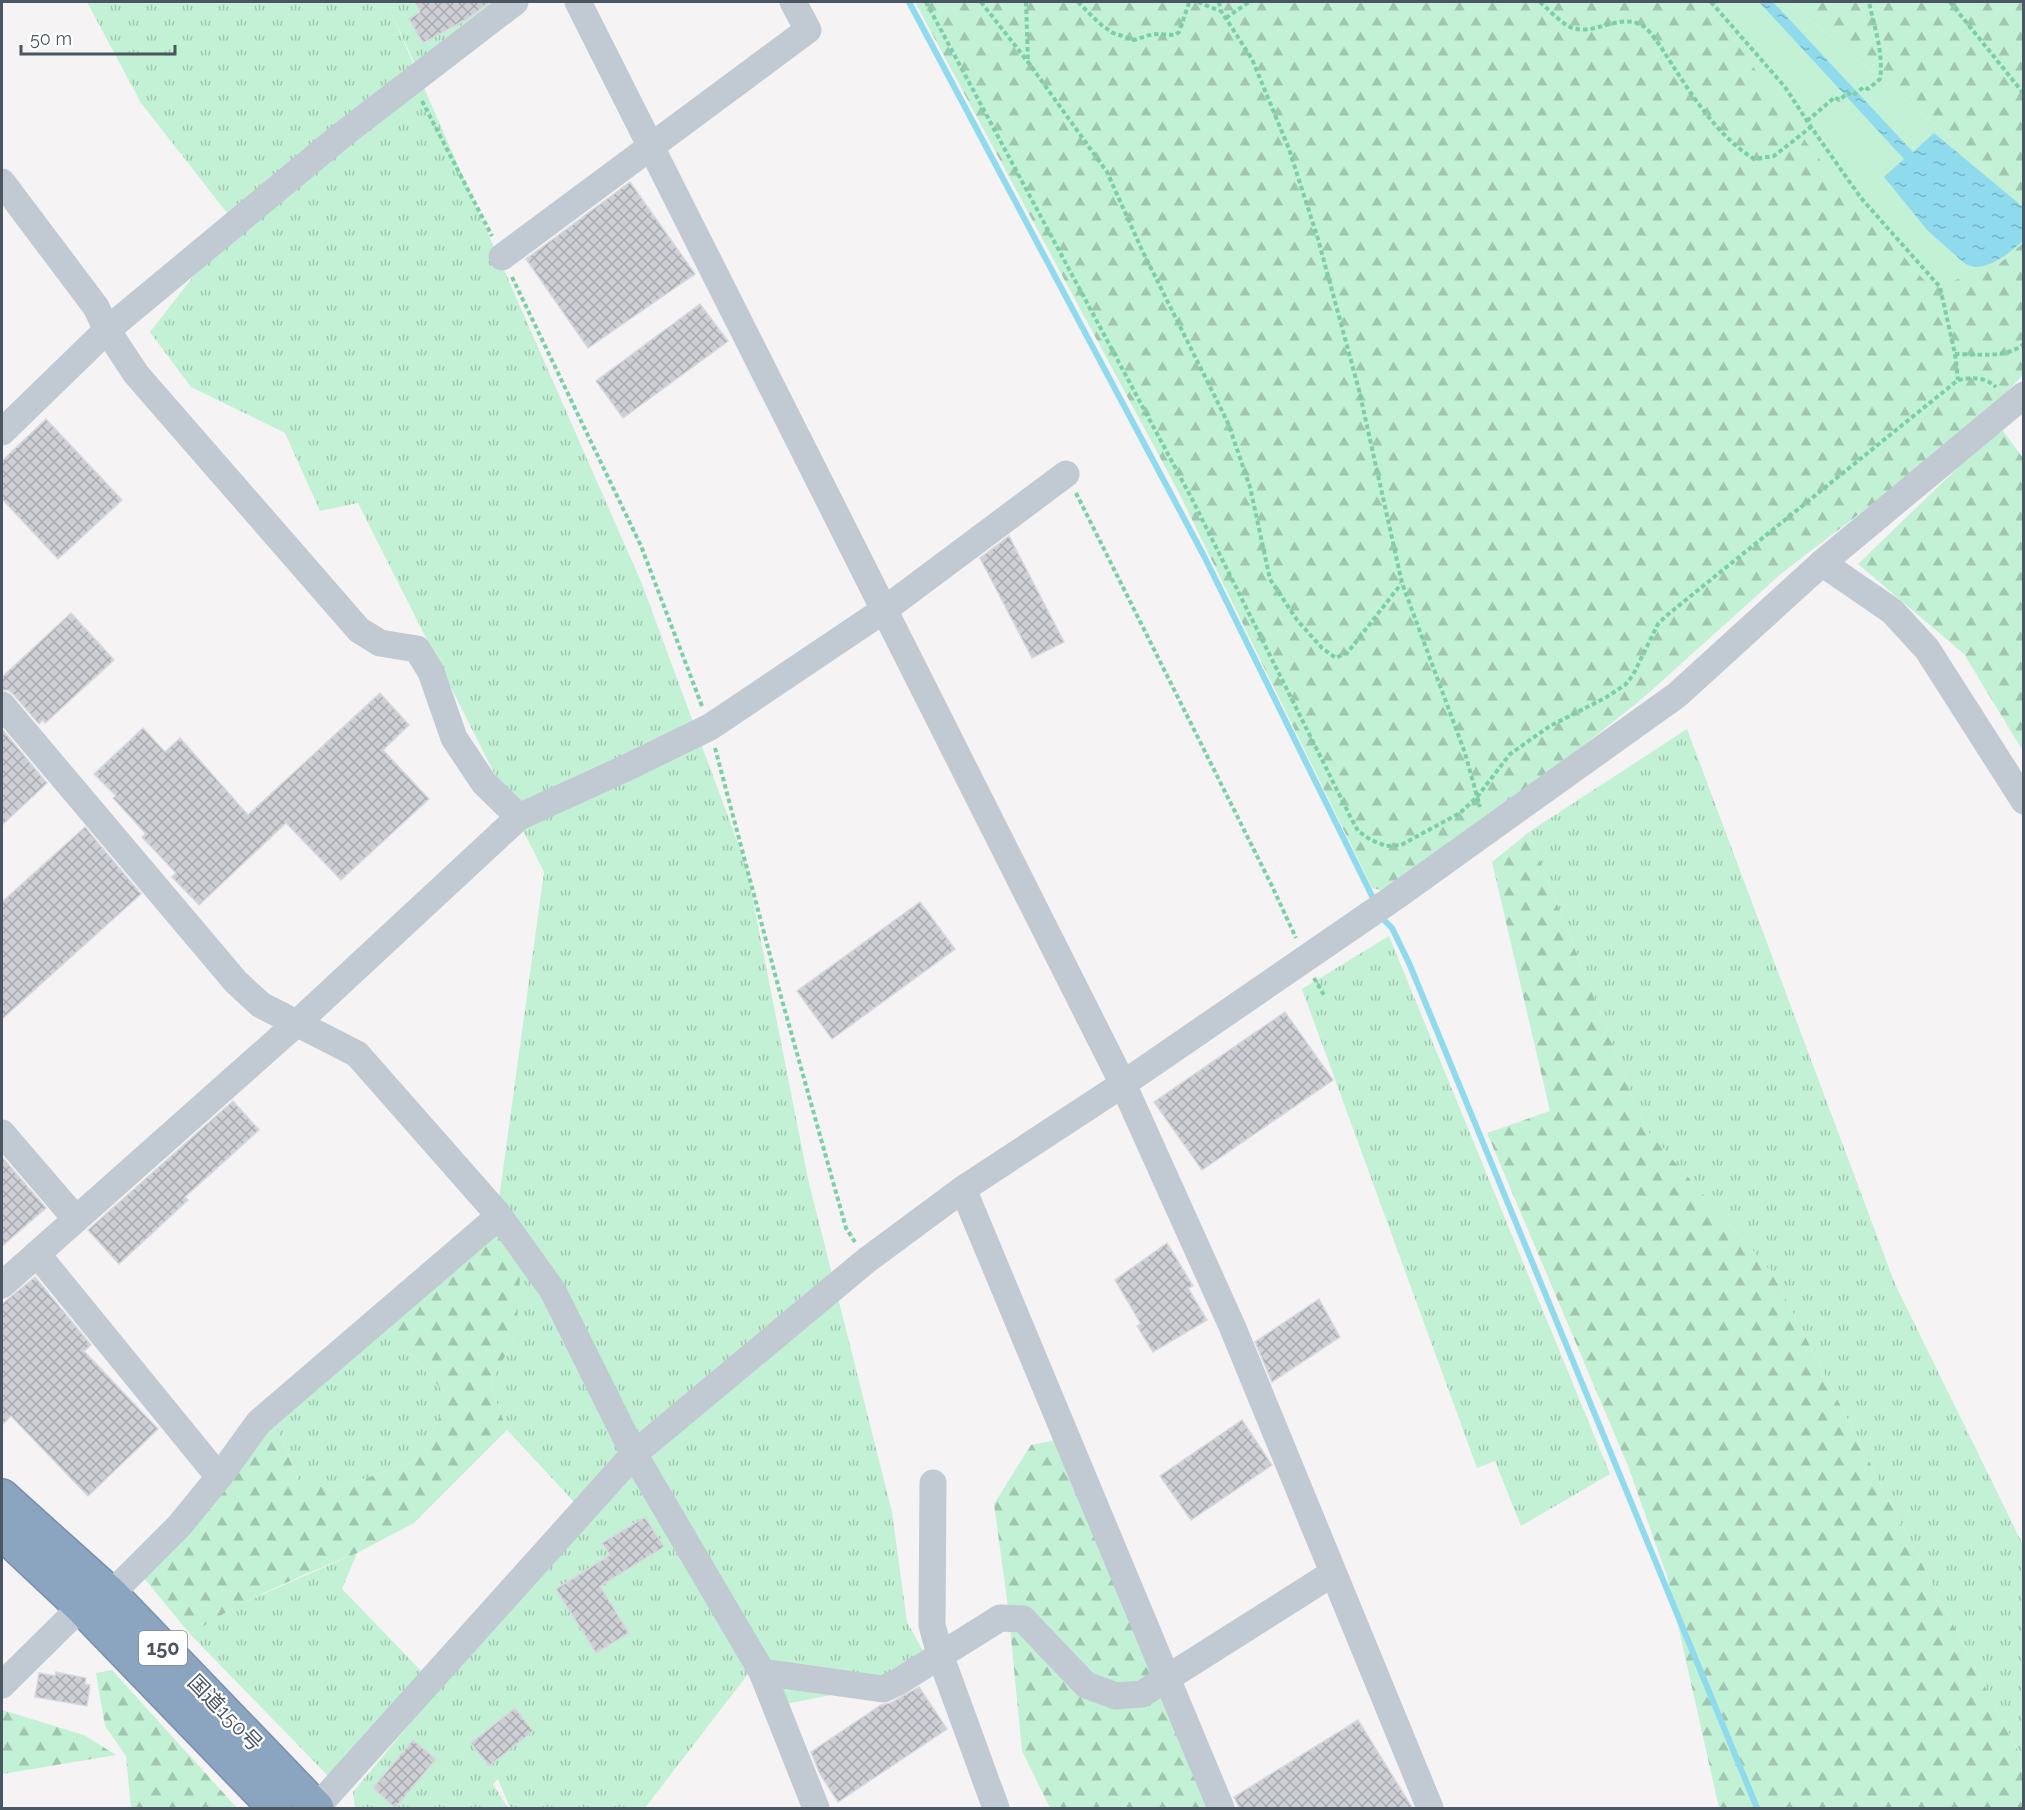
<svg xmlns="http://www.w3.org/2000/svg" width="2025" height="1810" font-family="Raleway,'Noto Sans JP',sans-serif">
<style>
.grass{fill:url(#grass-tufts)}
.forest{fill:url(#forest-firs)}
.green{fill:#c3f1d5}
.water{fill:url(#water-ripples)}
.lines{fill:none;stroke-linecap:round;stroke-linejoin:round}
.stream{stroke:#90daee;stroke-width:6}
.building{fill:url(#building-cross-hatch);stroke:#d7d9de;stroke-width:1.5}
.highway-casing{stroke:#7690ad;stroke-width:36}
.path{stroke:#7ad0a6;stroke-width:4;stroke-dasharray:4.5 3;stroke-linecap:butt}
.minor{stroke:#c1cad2;stroke-width:27}
.highway{stroke:#8ba5c1;stroke-width:33}
.labels{text-anchor:middle;stroke-width:4.5;stroke-linejoin:round;paint-order:stroke}
.shield{fill:#fff;stroke:#808990;stroke-width:1.5}
.shield-label{font-size:20px;font-weight:bold;fill:#4a5661}
.street-label{font-size:21px;fill:#4a5661;stroke:#fff}
</style>
<defs>
<pattern id="grass-tufts" width="24" height="20" patternUnits="userSpaceOnUse" patternTransform="scale(1.5)"><rect width="24" height="20" fill="#c3f1d5"/><path d="M3 7l-1-3M5 7V3M7 7l1-3M15 17l-1-3M17 17v-4M19 17l1-3" fill="none" stroke="#a0c6b0"/></pattern>
<pattern id="forest-firs" width="22" height="20" patternUnits="userSpaceOnUse" patternTransform="scale(1.5)"><rect width="22" height="20" fill="#c3f1d5"/><path d="M5 1l3.5 6h-7zM16 11l3.5 6h-7z" fill="#a0c6b0"/></pattern>
<pattern id="water-ripples" width="26" height="14" patternUnits="userSpaceOnUse" patternTransform="scale(1.5)"><rect width="26" height="14" fill="#90daee"/><path d="M2 4q2-2 4 0t4 0M15 11q2-2 4 0t4 0" fill="none" stroke="#78b4c4"/></pattern>
<pattern id="building-cross-hatch" width="8" height="8" patternUnits="userSpaceOnUse" patternTransform="scale(1.5)"><rect width="8" height="8" fill="#cdcfd5"/><path d="M0 0l8 8M0 8l8-8" fill="none" stroke="#a8abb0"/></pattern>
</defs>
<rect width="100%" height="100%" fill="#f5f3f3"/>
<g class="grass">
<path d="M 87,2 L 511,2 L 420,75 L 388,6 L 642,584 L 746,865 L 808,1179 L 892,1512 L 907,1622 L 929,1662 L 898,1682 L 775,1706 L 647,1457 L 576,1504 L 507,1430 L 490,1385 L 516,1335 L 497,1213 L 544,872 L 358,503 L 320,511 L 285,433 L 191,387 L 150,332 L 235,223 L 141,103 Z"/>
<path d="M 1687,729 L 1895,1284 L 2023,1545 L 2023,1784 L 2020,1755 L 1773,1274 L 1645,1128 L 1529,832 Z"/>
<path d="M 1389,936 L 1610,1474 L 1521,1526 L 1495,1461 L 1477,1468 L 1302,989 Z"/>
<path d="M 382,1322 L 450,1399 L 414,1461 L 333,1490 L 299,1481 L 270,1413 Z"/>
<path d="M 639,1463 L 748,1674 L 645,1808 L 510,1808 L 498,1779 L 493,1784 L 508,1808 L 355,1808 L 353,1792 L 505,1610 Z"/>
<path d="M 357,1553 L 342,1589 L 431,1681 L 329,1777 L 190,1634 L 240,1604 Z"/>
</g>
<g class="forest">
<path d="M 915,2 L 1701,2 L 1735,41 L 2000,263 L 2023,243 L 2023,375 L 1993,406 L 1893,488 L 1782,573 L 1643,698 L 1494,817 L 1385,891 L 1372,888 L 1177,489 Z"/>
<path d="M 1789,2 L 2023,2 L 2023,199 L 1795,7 Z"/>
<path d="M 2000,427 L 2023,458 L 2023,751 L 1964,654 L 1858,564 Z"/>
<path d="M 1529,832 L 1645,1128 L 1773,1274 L 2020,1755 L 2023,1784 L 2023,1808 L 1719,1808 L 1667,1576 L 1628,1466 L 1487,1133 L 1550,1111 L 1492,862 Z"/>
<path d="M 491,1223 L 522,1248 L 516,1335 L 490,1385 L 507,1430 L 414,1523 L 357,1553 L 301,1576 L 240,1604 L 190,1634 L 143,1577 L 270,1413 L 299,1481 L 333,1490 L 414,1461 L 450,1399 L 382,1322 Z"/>
<path d="M 1067,1438 L 1210,1808 L 1050,1808 L 1022,1751 L 1008,1607 L 994,1504 L 1031,1445 Z"/>
<path d="M 112,1670 L 237,1808 L 131,1808 L 126,1756 L 105,1726 L 96,1673 Z"/>
<path d="M 2,1710 L 84,1735 L 116,1755 L 2,1774 Z"/>
</g>
<path class="green" d="M 1701,2 L 1789,2 L 2023,199 L 2023,243 L 2000,263 L 1938,287 L 1924,280 L 1814,153 L 1735,41 Z"/>
<path class="water" d="M 1759,2 L 1773,2 L 1913,152 L 1934,133 L 2023,207 L 2023,241 C 2008,253 1983,277 1963,262 L 1928,231 L 1884,177 L 1904,159 Z"/>
<g class="lines">
<g class="stream">
<path d="M 909,2 L 1204,556 L 1375,902"/>
<path d="M 1381,914 L 1385,921 L 1392,928 L 1409,963 L 1757,1808"/>
</g>
</g>
<g class="building">
<path d="M 415,2 L 490,2 L 467,19 L 423,43 L 409,19 L 420,12 Z"/>
<path d="M 630,182 L 695,274 L 588,348 L 526,259 Z"/>
<path d="M 700,304 L 728,341 L 623,418 L 596,381 Z"/>
<path d="M 46,419 L 122,500 L 58,559 L 2,499 L 2,461 Z"/>
<path d="M 1009,536 L 1064,642 L 1032,658 L 980,558 Z"/>
<path d="M 71,613 L 114,660 L 45,723 L 43,720 L 39,724 L 14,695 L 8,690 L 2,690 L 2,677 Z"/>
<path d="M 380,693 L 409,725 L 383,750 L 429,799 L 341,880 L 286,823 L 199,905 L 172,877 L 176,873 L 142,837 L 146,834 L 113,798 L 116,796 L 94,774 L 143,728 L 165,752 L 180,738 L 248,815 Z"/>
<path d="M 2,729 L 47,783 L 2,825 Z"/>
<path d="M 85,827 L 141,894 L 2,1019 L 2,902 Z"/>
<path d="M 920,902 L 955,949 L 832,1039 L 797,991 Z"/>
<path d="M 1285,1012 L 1333,1080 L 1202,1170 L 1154,1102 Z"/>
<path d="M 233,1101 L 259,1130 L 185,1197 L 188,1200 L 119,1264 L 88,1230 Z"/>
<path d="M 2,1157 L 46,1208 L 2,1246 Z"/>
<path d="M 1167,1243 L 1193,1286 L 1188,1288 L 1207,1320 L 1153,1352 L 1137,1326 L 1141,1324 L 1115,1280 Z"/>
<path d="M 35,1277 L 91,1345 L 84,1351 L 158,1429 L 88,1496 L 11,1416 L 2,1425 L 2,1304 Z"/>
<path d="M 1319,1299 L 1340,1337 L 1272,1382 L 1255,1342 Z"/>
<path d="M 1242,1420 L 1272,1465 L 1191,1520 L 1160,1476 Z"/>
<path d="M 645,1517 L 664,1547 L 600,1586 L 629,1633 L 596,1653 L 556,1589 L 610,1555 L 602,1543 Z"/>
<path d="M 56,1672 L 86,1678 L 85,1684 L 90,1685 L 87,1706 L 35,1697 L 39,1673 L 55,1676 Z"/>
<path d="M 919,1687 L 947,1729 L 838,1802 L 820,1774 L 811,1752 L 881,1705 L 890,1703 Z"/>
<path d="M 515,1708 L 533,1731 L 489,1766 L 471,1743 Z"/>
<path d="M 1358,1720 L 1413,1809 L 1240,1809 L 1234,1797 Z"/>
<path d="M 413,1740 L 436,1759 L 395,1808 L 373,1788 Z"/>
</g>
<g class="lines">
<g class="highway-casing">
<g id="highway">
<path d="M 2,1496 L 111,1594 L 317,1808"/>
<path d="M 2,1533 L 81,1607 L 275,1808"/>
</g>
</g>
<g class="path">
<path d="M 926,2 L 1192,499 L 1351,818 L 1358,831 L 1371,840 L 1386,846 L 1401,845 L 1460,813 L 1477,797 L 1510,754 L 1550,726 L 1605,698 L 1625,685 L 1633,675 L 1658,624 L 1666,616 L 1958,380 C 1972,377 1985,377 1996,387"/>
<path d="M 981,2 L 1028,62 L 1107,172 L 1142,250 L 1228,423 L 1250,487 L 1270,579 L 1297,620 L 1322,648 L 1336,658 L 1348,652 L 1401,584"/>
<path d="M 1026,2 L 1028,61"/>
<path d="M 1078,2 L 1099,23 L 1113,33 L 1134,40 L 1153,34 L 1175,35 L 1179,32 L 1189,3 L 1191,2"/>
<path d="M 1198,2 L 1220,11"/>
<path d="M 1219,2 L 1221,11 L 1252,59 L 1289,149 L 1318,239 L 1359,390 L 1402,583 L 1465,753 L 1480,807"/>
<path d="M 1540,2 C 1548,9 1558,20 1568,26 C 1592,39 1619,11 1643,26 C 1652,31 1667,57 1673,66 C 1695,100 1719,137 1754,159 L 1774,156 L 1811,127"/>
<path d="M 1711,2 L 1785,87 L 1811,127 L 1861,198 L 1940,287 L 1955,354 L 1958,380"/>
<path d="M 1950,2 L 2024,94"/>
<path d="M 1226,18 L 1249,2"/>
<path d="M 422,101 L 492,236"/>
<path d="M 1807,121 L 1835,97 L 1839,100 L 1848,93 L 1852,96 L 1864,87 L 1868,89 L 1880,79 C 1884,54 1874,26 1869,2"/>
<path d="M 512,277 L 641,546 L 702,706"/>
<path d="M 1955,354 C 1978,354 2005,359 2024,344"/>
<path d="M 1076,493 L 1272,886 L 1296,938"/>
<path d="M 715,748 L 780,993 L 846,1228 L 855,1242"/>
<path d="M 1314,978 L 1324,995"/>
</g>
<g class="minor">
<path d="M 578,2 L 1123,1084 L 1232,1326 L 1430,1808"/>
<path d="M 2,182 L 96,307 L 107,330 L 136,374 L 359,630 L 380,643 L 417,649 L 431,672 L 454,738 L 484,783 L 519,817"/>
<path d="M 502,257 L 808,30 L 793,2"/>
<path d="M 2,432 L 107,330 L 342,135 L 515,2"/>
<path d="M 1822,563 L 1892,611 L 1927,649 L 2024,801"/>
<path d="M 2,705 L 236,982 L 261,1005 L 357,1054 L 497,1213 L 553,1291 L 634,1454 L 762,1672 L 816,1808"/>
<path d="M 2,1133 L 76,1219"/>
<path d="M 963,1189 L 1221,1808"/>
<path d="M 37,1254 L 219,1477"/>
<path d="M 2,1285 L 297,1023 L 519,817 L 626,768 L 710,727 L 884,610 L 1066,474"/>
<path d="M 933,1483 L 932,1625 L 940,1655 L 996,1808"/>
<path d="M 111,1594 L 179,1526 L 219,1477 L 259,1422 L 491,1223 L 497,1213"/>
<path d="M 762,1672 L 883,1689 L 898,1682 L 1000,1618 L 1023,1619 L 1086,1685 L 1116,1696 L 1142,1694 L 1333,1573"/>
<path d="M 2,1685 L 81,1607"/>
<path d="M 316,1808 L 634,1454 L 867,1260 L 963,1189 L 1123,1084 L 1398,895 L 1677,695 L 1822,563 L 2024,395"/>
</g>
<use href="#highway" class="highway"/>
</g>
<g class="labels">
<rect class="shield" x="139" y="1631" width="48" height="34" rx="4.5"/>
<g class="shield-label">
<text x="163" y="1655">150</text>
</g>
<g class="street-label">
<text transform="translate(225 1713) rotate(46)" y="7">国道150号</text>
</g>
</g>
<rect width="2025" height="1810" fill="none" stroke="#4a5661" stroke-width="6"/>
<path d="M21 45v9h154v-9" fill="none" stroke="#4a5661" stroke-width="3"/>
<text x="30" y="45" font-size="18" fill="#4a5661" stroke="#ffffff" stroke-width="4.5" paint-order="stroke">50 m</text>
</svg>
